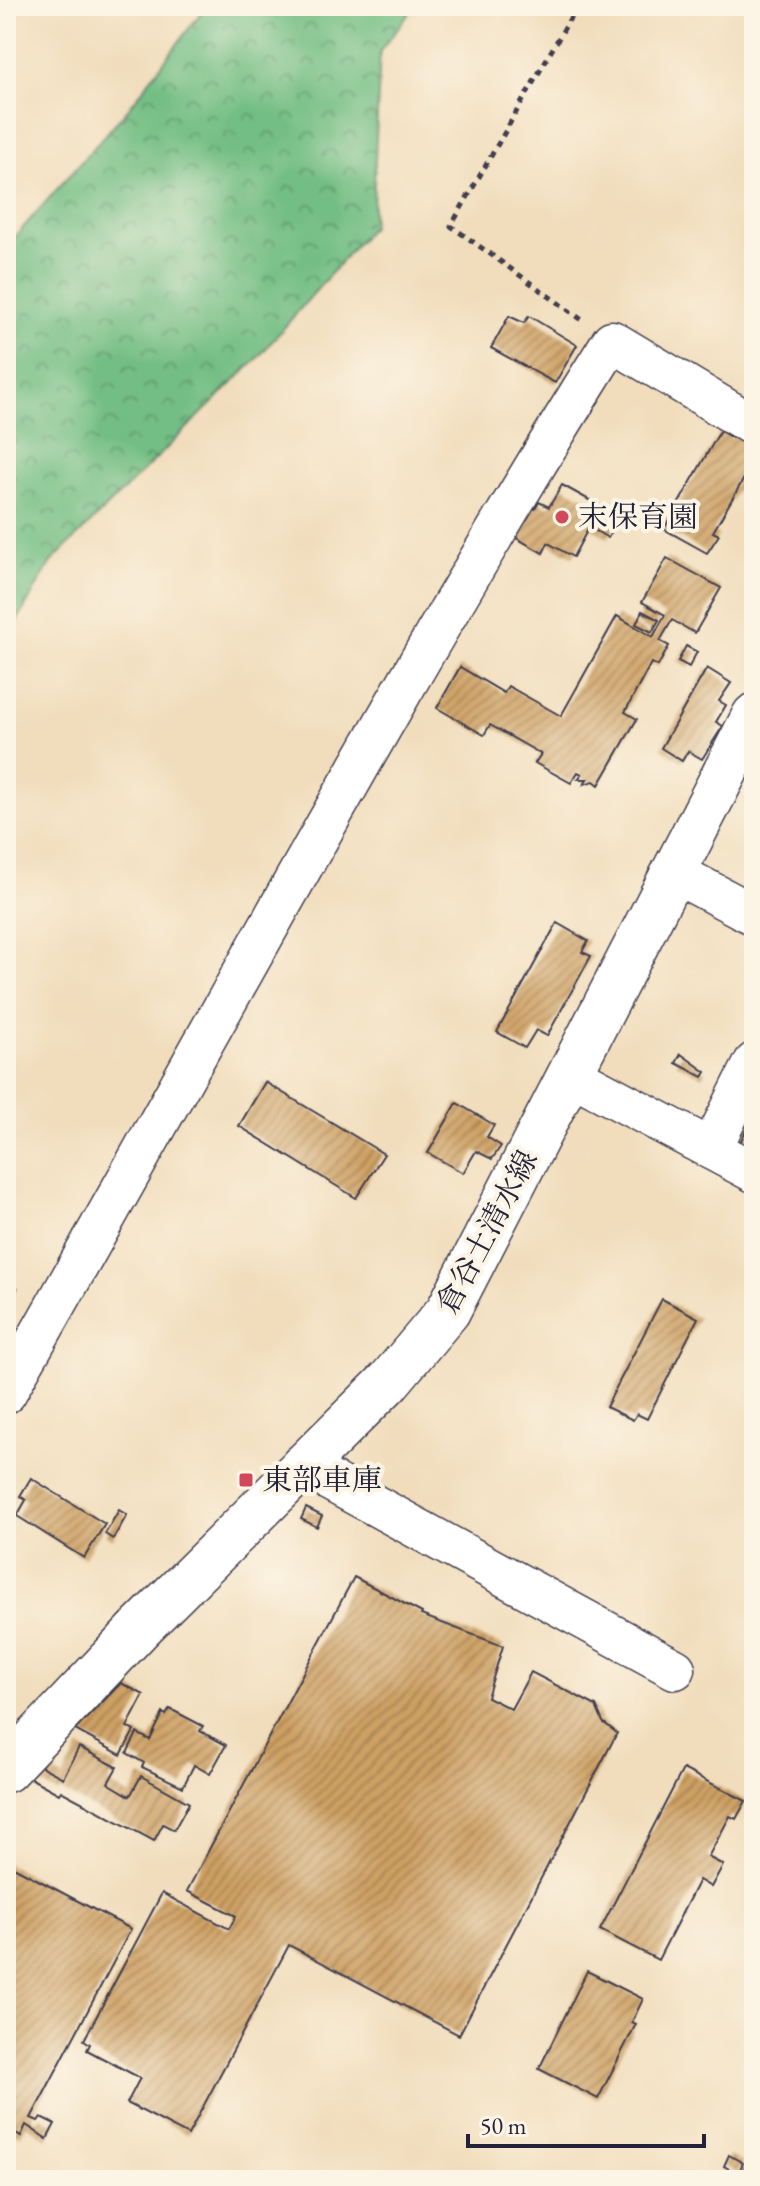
<svg xmlns="http://www.w3.org/2000/svg" width="760" height="2186" font-family="'EB Garamond','Noto Serif JP',serif">
<style>
.forest{fill:url(#forest-crowns);stroke:#4a7060;stroke-width:2}
.building{fill:url(#building-hatch)}
.lines{fill:none;stroke-linecap:round;stroke-linejoin:round}
.minor-casing{stroke:#413e4e;stroke-width:43}
.major-casing{stroke:#413e4e;stroke-width:47}
.path{stroke:#413e4e;stroke-width:5;stroke-dasharray:6 6;stroke-linecap:butt}
.minor{stroke:#fff;stroke-width:40}
.major{stroke:#fff;stroke-width:44}
.poi-dot{fill:#d1495b;stroke:#fcf5e5;stroke-width:3}
.labels{text-anchor:middle;stroke-width:8;stroke-linejoin:round;paint-order:stroke}
.poi-label{font-size:30px;fill:#22223b;stroke:#fcf5e5;text-anchor:start}
.street-label{font-size:30px;fill:#22223b;stroke:#fcf5e5}
</style>
<defs>
<pattern id="forest-crowns" width="20" height="18" patternUnits="userSpaceOnUse" patternTransform="scale(2)"><rect width="20" height="18" fill="#73be84"/><path d="M2 6a3 3 0 1 1 6 0M12 15a3 3 0 1 1 6 0" fill="none" stroke="#5e9a6d"/></pattern>
<pattern id="building-hatch" width="6" height="6" patternUnits="userSpaceOnUse" patternTransform="scale(2)"><rect width="6" height="6" fill="#cea063"/><path d="M-1 1l2-2M0 6l6-6M5 7l2-2" fill="none" stroke="#a78253"/></pattern>
</defs>
<rect width="100%" height="100%" fill="#fcf5e5"/>
<filter id="ink" filterUnits="userSpaceOnUse"><feTurbulence type="fractalNoise" baseFrequency=".0125" numOctaves="2"/><feDisplacementMap in="SourceGraphic" scale="16" xChannelSelector="R" yChannelSelector="G"/><feConvolveMatrix kernelMatrix="1 2 1 2 8 2 1 2 1" color-interpolation-filters="sRGB"/></filter>
<filter id="wash" filterUnits="userSpaceOnUse"><feTurbulence type="fractalNoise" baseFrequency=".006" numOctaves="4" result="noise"/><feDisplacementMap in="SourceGraphic" scale="32" xChannelSelector="R" yChannelSelector="G"/><feGaussianBlur stdDeviation="1.8" result="paint"/><feColorMatrix in="noise" values="0 0 0 0 0 0 0 0 0 0 0 0 0 0 0 0 0 1.4 0 .05"/><feComposite in="paint" operator="in"/></filter>
<g filter="url(#wash)">
<rect width="100%" height="100%" fill="#f1ddbc"/>
<path class="forest" d="M 206,6 L 415,6 L 380,51 L 372,226 L 255,361 L 51,562 L 6,640 L 6,247 L 128,109 Z"/>
<g id="blocks">
<g class="building">
<path d="M 509,316 L 524,323 L 529,316 L 577,345 L 555,383 L 491,348 Z"/>
<path d="M 720,431 L 732,438 L 736,434 L 754,445 L 754,461 L 713,532 L 719,535 L 707,553 L 664,529 Z"/>
<path d="M 562,485 L 620,517 L 608,538 L 589,527 L 573,557 L 548,543 L 543,553 L 513,536 L 530,506 L 535,509 L 539,502 L 549,507 Z"/>
<path d="M 667,558 L 721,588 L 695,633 L 672,620 L 660,641 L 669,646 L 658,666 L 651,663 L 625,712 L 637,719 L 599,785 L 594,781 L 584,784 L 587,779 L 578,779 L 582,774 L 578,772 L 571,783 L 535,763 L 541,754 L 490,725 L 484,735 L 437,708 L 460,667 L 504,693 L 508,686 L 561,716 L 617,616 L 653,637 L 665,615 L 642,602 Z"/>
<path d="M 642,611 L 659,620 L 652,632 L 636,624 Z"/>
<path d="M 686,646 L 697,652 L 689,667 L 678,661 Z"/>
<path d="M 707,668 L 731,683 L 719,701 L 726,705 L 716,722 L 723,726 L 702,759 L 688,751 L 682,761 L 661,748 Z"/>
<path d="M 557,923 L 588,941 L 582,952 L 591,956 L 547,1036 L 536,1030 L 525,1048 L 497,1032 Z"/>
<path d="M 681,1054 L 706,1072 L 703,1077 L 676,1063 Z"/>
<path d="M 265,1082 L 384,1154 L 356,1198 L 239,1126 Z"/>
<path d="M 457,1103 L 494,1125 L 487,1137 L 501,1146 L 492,1159 L 476,1151 L 463,1173 L 428,1153 Z"/>
<path d="M 749,1124 L 754,1127 L 754,1157 L 739,1145 Z"/>
<path d="M 6,1281 L 17,1288 L 6,1305 Z"/>
<path d="M 662,1299 L 698,1318 L 647,1419 L 637,1414 L 633,1420 L 606,1407 Z"/>
<path d="M 31,1478 L 105,1524 L 84,1558 L 17,1516 L 26,1500 L 20,1496 Z"/>
<path d="M 306,1508 L 322,1516 L 317,1527 L 301,1519 Z"/>
<path d="M 119,1510 L 127,1515 L 113,1539 L 105,1534 Z"/>
<path d="M 354,1577 L 422,1613 L 421,1615 L 503,1646 L 487,1697 L 511,1709 L 531,1672 L 596,1706 L 603,1722 L 617,1733 L 459,2035 L 289,1945 L 188,2135 L 127,2103 L 140,2078 L 87,2050 L 90,2044 L 84,2040 L 162,1893 L 229,1929 L 236,1916 L 187,1891 Z"/>
<path d="M 121,1683 L 144,1695 L 127,1727 L 134,1731 L 121,1755 L 75,1730 Z"/>
<path d="M 170,1709 L 203,1726 L 200,1731 L 226,1745 L 210,1774 L 194,1765 L 183,1787 L 142,1767 L 144,1763 L 127,1753 L 137,1733 L 150,1740 L 163,1713 L 166,1715 Z"/>
<path d="M 79,1747 L 117,1767 L 108,1783 L 130,1796 L 141,1776 L 189,1803 L 174,1830 L 163,1824 L 154,1841 L 61,1791 L 59,1794 L 30,1778 L 37,1764 L 63,1778 Z"/>
<path d="M 683,1769 L 746,1801 L 736,1819 L 730,1816 L 708,1857 L 723,1865 L 711,1887 L 699,1880 L 658,1960 L 600,1930 Z"/>
<path d="M 6,1863 L 131,1929 L 31,2118 L 38,2121 L 41,2117 L 55,2124 L 47,2139 L 26,2125 L 21,2136 L 6,2128 Z"/>
<path d="M 587,1971 L 643,1999 L 632,2022 L 636,2024 L 598,2099 L 539,2069 Z"/>
<path d="M 729,2155 L 743,2163 L 738,2174 L 724,2166 Z"/>
<path d="M 746,2165 L 754,2169 L 754,2180 L 741,2174 Z"/>
</g>
</g>
</g>
<g filter="url(#ink)">
<use href="#blocks" fill-opacity="0" stroke="#413e4e" stroke-width="2"/>
<g class="lines">
<g class="minor-casing">
<g id="minor">
<path d="M 673,872 L 754,915"/>
<path d="M 570,1074 L 754,1172"/>
<path d="M 711,1149 L 754,1063"/>
<path d="M 6,1393 C 207,1042 397,684 612,341 L 754,426"/>
<path d="M 301,1465 L 675,1669"/>
</g>
</g>
<g class="major-casing">
<path id="major" d="M 6,1770 L 140,1628 L 390,1380 L 448,1311 L 754,716"/>
</g>
<path class="path" d="M 577,6 L 451,226 L 585,322"/>
<use href="#minor" class="minor"/>
<use href="#major" class="major"/>
</g>
</g>
<g class="poi-dot">
<circle cx="562" cy="517" r="8"/>
<rect x="238" y="1472" width="16" height="16" rx="4"/>
</g>
<g class="labels">
<g class="poi-label">
<text x="578" y="527">末保育園</text>
<text x="262" y="1490">東部車庫</text>
</g>
<g class="street-label">
<text transform="translate(487 1232) rotate(-62)" y="10">倉谷土清水線</text>
</g>
</g>
<rect width="760" height="2186" fill="none" stroke="#fcf5e5" stroke-width="32"/>
<path d="M468 2134v12h236v-12" fill="none" stroke="#22223b" stroke-width="4"/>
<text x="480" y="2134" font-size="24" fill="#22223b" stroke="#fcf5e5" stroke-width="6" paint-order="stroke">50 m</text>
</svg>
